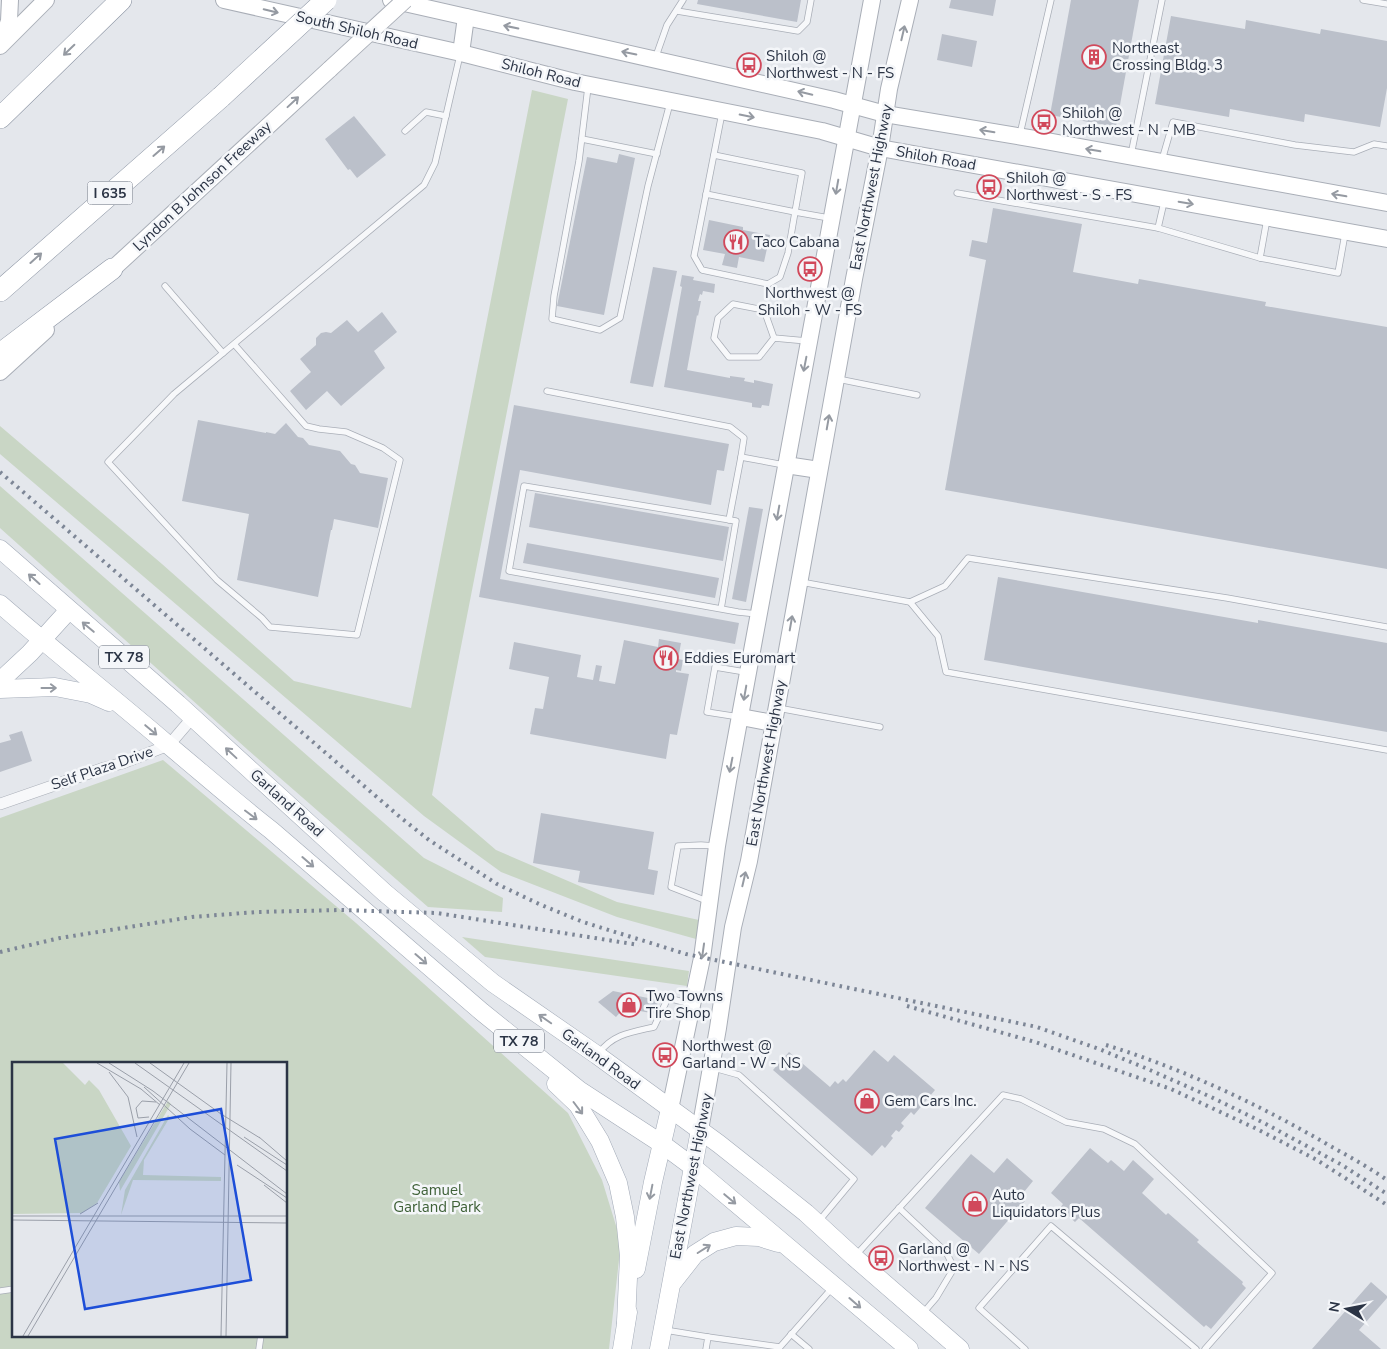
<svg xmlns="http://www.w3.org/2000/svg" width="1387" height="1349" font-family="'Nunito Sans',sans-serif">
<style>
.green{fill:#c9d6c5;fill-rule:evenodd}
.building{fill:#bbc0ca}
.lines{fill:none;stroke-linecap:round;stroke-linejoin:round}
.lane-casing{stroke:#a9aeb7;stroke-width:7}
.street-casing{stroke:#a9aeb7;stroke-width:12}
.secondary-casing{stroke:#a9aeb7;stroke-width:18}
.primary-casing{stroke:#a3abb8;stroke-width:19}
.highway-casing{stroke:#8b94a3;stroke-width:22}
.lane{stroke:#f7f8fa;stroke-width:5.5}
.street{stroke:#f7f8fa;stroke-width:11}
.secondary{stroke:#fff;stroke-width:16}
.primary{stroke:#fff;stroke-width:18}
.highway{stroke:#fff;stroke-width:21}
.rail{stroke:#7d8696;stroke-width:4;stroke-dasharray:2.5 5;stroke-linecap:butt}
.secondary-bridge-casing{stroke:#a9aeb7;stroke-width:18;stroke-linecap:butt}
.highway-bridge-casing{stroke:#8b94a3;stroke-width:22;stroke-linecap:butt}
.secondary-bridge{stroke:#fff;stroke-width:16}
.highway-bridge{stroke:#fff;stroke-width:21}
.oneway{stroke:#959aa2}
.labels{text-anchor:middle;stroke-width:5;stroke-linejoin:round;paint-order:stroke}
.shield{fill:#f4f6f9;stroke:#676e7b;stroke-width:1}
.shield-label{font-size:14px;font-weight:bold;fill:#2b3445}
.street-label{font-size:15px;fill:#2b3445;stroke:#f4f6f9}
.poi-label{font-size:15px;fill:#2b3445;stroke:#f4f6f9;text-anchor:start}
.park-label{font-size:15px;fill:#3f6138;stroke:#f4f6f9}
.inset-road{fill:none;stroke:#9a9fa9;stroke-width:1}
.view{fill:#1d4ed8;fill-opacity:0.15;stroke:#1d4ed8;stroke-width:2.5}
.inset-edge{fill:none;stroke:#2b3445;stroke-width:2.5}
</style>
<rect width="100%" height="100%" fill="#e4e7ec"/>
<g class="green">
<path d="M 532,90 L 568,99 L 432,795 L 496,850 L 617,902 L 699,920 L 696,939 L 617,917 L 501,872 L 424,816 L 0,454 L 0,426 L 162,564 L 294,681 L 411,708 Z"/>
<path d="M 0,486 L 424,858 L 503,898 L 502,912 L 428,907 L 248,750 L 0,528 Z"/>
<path d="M 163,760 L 356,923 L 568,1113 L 602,1180 L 621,1242 L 609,1349 L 0,1349 L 0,818 ZM 14,1063 L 286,1063 L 286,1335 L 14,1335 Z"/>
<path d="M 462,937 L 689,971 L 687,986 L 485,957 Z"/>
</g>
<g class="building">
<path d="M 698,0 L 801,0 L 797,22 L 697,4 Z"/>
<path d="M 951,0 L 996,0 L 993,16 L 949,8 Z"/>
<path d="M 1071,0 L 1139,0 L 1116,127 L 1050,115 Z"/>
<path d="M 1171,16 L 1245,29 L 1246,20 L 1320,34 L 1321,29 L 1387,41 L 1387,88 L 1380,127 L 1305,114 L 1304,122 L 1230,109 L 1229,117 L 1155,104 Z"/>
<path d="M 942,34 L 977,41 L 972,67 L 937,60 Z"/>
<path d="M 354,116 L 386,155 L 357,178 L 350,169 L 348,170 L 325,139 Z"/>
<path d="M 619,154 L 635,158 L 604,315 L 557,306 L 587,157 L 617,163 Z"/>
<path d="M 993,208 L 1082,224 L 1073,272 L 1138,284 L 1139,279 L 1266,302 L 1265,306 L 1387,327 L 1387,569 L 945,490 L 986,260 L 969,256 L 972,240 L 987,243 Z"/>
<path d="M 709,220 L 743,227 L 743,230 L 770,235 L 764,262 L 739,257 L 737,268 L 722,265 L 725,254 L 703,250 Z"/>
<path d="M 653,267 L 677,271 L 653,387 L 630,383 Z"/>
<path d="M 682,275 L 694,277 L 693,280 L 715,284 L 714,293 L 703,291 L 702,295 L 700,294 L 698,301 L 701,301 L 698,316 L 697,315 L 687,370 L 730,378 L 730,376 L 745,378 L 744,381 L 754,383 L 754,380 L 773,384 L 769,406 L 762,405 L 761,408 L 752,407 L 752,403 L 664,387 L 682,287 L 680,286 Z"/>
<path d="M 382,312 L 397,332 L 374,351 L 385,368 L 341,406 L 327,391 L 306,410 L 290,391 L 311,372 L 300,359 L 316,345 L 316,338 L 321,333 L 326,332 L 331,333 L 347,320 L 358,332 Z"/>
<path d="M 514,405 L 729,444 L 724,471 L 717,470 L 711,505 L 520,470 L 500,579 L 739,623 L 735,644 L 479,597 Z"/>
<path d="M 198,420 L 266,433 L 266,432 L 275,434 L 286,423 L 298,437 L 303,438 L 309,445 L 340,451 L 351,464 L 355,465 L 360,473 L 388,478 L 378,528 L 334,519 L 332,530 L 331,530 L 318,597 L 237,580 L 249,514 L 182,501 Z"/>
<path d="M 535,493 L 729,527 L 723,561 L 529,527 Z"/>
<path d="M 749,507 L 763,509 L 746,602 L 732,599 Z"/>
<path d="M 527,543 L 719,578 L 715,598 L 523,563 Z"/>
<path d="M 998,577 L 1258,623 L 1258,620 L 1387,643 L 1387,732 L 984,660 Z"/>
<path d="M 659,639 L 681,643 L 678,659 L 683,660 L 681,671 L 676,670 L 676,672 L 689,674 L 677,735 L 670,734 L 666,759 L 530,734 L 535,708 L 543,709 L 549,677 L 509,669 L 514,642 L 581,655 L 577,677 L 593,680 L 596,665 L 602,666 L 599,681 L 615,684 L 624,640 L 658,647 Z"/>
<path d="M 22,731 L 32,761 L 0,772 L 0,743 L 11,740 L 9,735 Z"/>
<path d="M 541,813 L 654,832 L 648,869 L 658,871 L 654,895 L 578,882 L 580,871 L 533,863 Z"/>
<path d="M 613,991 L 658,1000 L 656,1014 L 624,1008 L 616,1017 L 598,1002 Z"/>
<path d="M 874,1050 L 888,1062 L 894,1055 L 935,1090 L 914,1115 L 911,1112 L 901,1123 L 904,1126 L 899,1132 L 896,1130 L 891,1136 L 893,1138 L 885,1148 L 882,1145 L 872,1156 L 773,1070 L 789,1052 L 830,1087 L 835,1081 L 838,1084 L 843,1079 L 846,1082 Z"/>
<path d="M 1090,1148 L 1108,1163 L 1111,1160 L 1124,1171 L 1133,1160 L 1154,1179 L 1142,1193 L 1166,1215 L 1168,1213 L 1199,1240 L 1197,1242 L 1243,1282 L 1242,1284 L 1246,1288 L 1211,1329 L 1206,1325 L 1204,1327 L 1079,1218 L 1075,1222 L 1060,1208 L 1063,1204 L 1051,1193 Z"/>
<path d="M 971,1154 L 994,1173 L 1007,1158 L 1033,1181 L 1024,1192 L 1025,1193 L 1023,1196 L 1021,1195 L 1020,1196 L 1025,1201 L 979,1254 L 925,1208 Z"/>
<path d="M 1371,1282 L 1387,1296 L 1387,1298 L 1359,1330 L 1381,1349 L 1312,1349 Z"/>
</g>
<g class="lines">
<g class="lane-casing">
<g id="lane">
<path d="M 1363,0 L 1387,4"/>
<path d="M 677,11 L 798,31 L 807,22 L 811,0"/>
<path d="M 655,59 L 667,25 L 683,0"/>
<path d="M 588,87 L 579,161 L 554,296 L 552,319 L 600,330 L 620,318 L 648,186 L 670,103"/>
<path d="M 722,113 L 694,256 L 702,270 L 768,284 L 780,277 L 788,253 L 795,212 L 829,218"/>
<path d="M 405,131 L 426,112 L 446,116"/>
<path d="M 1020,134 L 1051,0"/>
<path d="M 582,139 L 657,154"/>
<path d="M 1131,155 L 1162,0"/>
<path d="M 1162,160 L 1173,122 L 1295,145 L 1354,152 L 1374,144 L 1387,146"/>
<path d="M 957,193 L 1158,228"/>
<path d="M 706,194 L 795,212 L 802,173 L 714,155"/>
<path d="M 1164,202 L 1158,228 L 1260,258"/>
<path d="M 1267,219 L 1260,258 L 1338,273 L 1345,234"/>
<path d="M 165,286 L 223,353"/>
<path d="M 774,338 L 764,310 L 733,304 L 718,318 L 714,338 L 729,357 L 759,357 L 774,338 L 807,341"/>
<path d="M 234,344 L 306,426 L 319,429 L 346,432 L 383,448 L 400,460 L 357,635 L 270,627 L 262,618 L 217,580 L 108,462 L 174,394 L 424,185 L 435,163 L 460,55"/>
<path d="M 838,379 L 917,395"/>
<path d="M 547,391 L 730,427 L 744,438 L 741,457"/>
<path d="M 729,520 L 741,457 L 784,465"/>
<path d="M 801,582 L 910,602 L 945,586 L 968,558 L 1227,598 L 1387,627"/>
<path d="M 910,602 L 938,636 L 946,672 L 1387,750"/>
<path d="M 721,609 L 736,521 L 524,486 L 509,571 L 738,612 L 757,614"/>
<path d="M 778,708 L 880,727"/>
<path d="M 739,717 L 707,712 L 715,667 L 745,672"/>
<path d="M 707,901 L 671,887 L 678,846 L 701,845 L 715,846"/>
<path d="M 599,1053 C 613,1034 632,1032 654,1027 L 668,998 L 691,1004"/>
<path d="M 714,1068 L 739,1075 L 854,1179 L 819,1221"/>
<path d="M 899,1208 L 946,1252 L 954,1268 L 936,1298 L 923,1313"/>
<path d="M 856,1255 L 1003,1095 L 1021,1099 L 1066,1122 L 1104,1129 L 1135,1144 L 1272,1273 L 1205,1349"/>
<path d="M 0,1291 L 14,1289"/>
<path d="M 665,1330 L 708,1337 L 706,1349"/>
<path d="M 791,1334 L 809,1349"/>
<path d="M 708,1337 L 780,1347 L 833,1287"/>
<path d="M 259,1349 L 261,1335"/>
<path d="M 1025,1349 L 979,1308 L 1051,1226 L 1196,1349"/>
</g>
</g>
<g class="street-casing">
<path id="street" d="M 0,804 L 104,768 L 123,763 L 169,745 L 193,717"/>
</g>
<g class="secondary-casing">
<g id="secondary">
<path d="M 224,0 L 461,53 L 575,82 L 822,131 L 880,148 L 1387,239"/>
<path d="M 391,0 L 834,100 L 885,114 L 1035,139 L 1387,203"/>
<path d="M 2,41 L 9,21 L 10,0"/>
<path d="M 0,46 L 46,0"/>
<path d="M 461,53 L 466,17"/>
<path d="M 105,276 L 330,69"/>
<path d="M 0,372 L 46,330"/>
<path d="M 786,465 L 819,470"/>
<path d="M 741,717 L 773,723"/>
<path d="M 670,1109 L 702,958 L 717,846 L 728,781 L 872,0"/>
<path d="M 700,1130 L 718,1028 L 733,927 L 749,861 L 854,279 L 880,148 L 889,89 L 910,0"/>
</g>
</g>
<g class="primary-casing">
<g id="primary">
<path d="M 0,549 L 178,704 L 385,893 L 493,983 L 597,1055 L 719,1144 L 806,1213 L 854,1257 L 960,1349"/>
<path d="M 0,604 C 54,651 111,696 166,743 C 201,772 235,802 271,830 L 482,1012 L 579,1090 L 662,1144 L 693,1167 L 909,1349"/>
<path d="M 0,681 L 30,653 L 69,610"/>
<path d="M 0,689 L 55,687 L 91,694 L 109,702"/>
<path d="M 556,1084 L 578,1105 L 600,1141 L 618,1183 L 625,1217 L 629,1256 L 626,1322"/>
<path d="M 636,1269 L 653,1182 L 670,1109"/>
<path d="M 673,1282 L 695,1254 L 714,1242 L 736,1236 L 759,1237 L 778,1243"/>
<path d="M 622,1349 L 628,1312"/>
<path d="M 659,1349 L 700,1130"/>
</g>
</g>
<g class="highway-casing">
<g id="highway">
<path d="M 0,118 L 121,0"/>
<path d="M 0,291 L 221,97"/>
<path d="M 0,354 L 112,269"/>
</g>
</g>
<use href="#lane" class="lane"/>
<use href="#street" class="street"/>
<use href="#secondary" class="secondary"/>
<use href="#primary" class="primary"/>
<use href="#highway" class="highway"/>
<g class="rail">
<path d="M 0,472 L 400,817 L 429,840 L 497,884 L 539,904 L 583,922 L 686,954 L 1037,1027 L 1099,1049 L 1143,1067 L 1211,1097 L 1264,1123 L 1342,1165 L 1387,1194"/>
<path d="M 0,952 L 60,938 L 192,917 L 257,912 L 341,910 L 437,913 L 639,945"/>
<path d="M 907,1006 L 1035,1042 L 1171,1089 L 1257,1129 L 1317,1160 L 1387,1205"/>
<path d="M 1106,1045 C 1183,1069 1256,1103 1325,1143 C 1346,1155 1367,1166 1387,1180"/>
</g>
<g class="secondary-bridge-casing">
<path id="secondary-bridge" d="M 330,69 L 405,0"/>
</g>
<g class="highway-bridge-casing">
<path id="highway-bridge" d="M 221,97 L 326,0"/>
</g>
<use href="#secondary-bridge" class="secondary-bridge"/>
<use href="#highway-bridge" class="highway-bridge"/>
</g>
<defs><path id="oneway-shaft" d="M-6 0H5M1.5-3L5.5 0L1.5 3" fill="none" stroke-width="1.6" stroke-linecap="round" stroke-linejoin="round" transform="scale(1.25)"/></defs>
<g class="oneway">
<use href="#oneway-shaft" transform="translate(271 11) rotate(13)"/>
<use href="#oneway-shaft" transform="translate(511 27) rotate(-168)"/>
<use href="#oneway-shaft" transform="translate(903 33) rotate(-77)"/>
<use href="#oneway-shaft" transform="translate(69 50) rotate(136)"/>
<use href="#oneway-shaft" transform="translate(629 53) rotate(-168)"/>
<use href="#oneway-shaft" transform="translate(805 93) rotate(-167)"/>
<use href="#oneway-shaft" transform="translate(293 102) rotate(-43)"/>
<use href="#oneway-shaft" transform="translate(747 116) rotate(11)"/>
<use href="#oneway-shaft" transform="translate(987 131) rotate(-171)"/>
<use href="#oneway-shaft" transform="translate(1093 150) rotate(-170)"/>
<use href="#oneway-shaft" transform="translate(159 151) rotate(-41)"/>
<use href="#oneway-shaft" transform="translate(837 187) rotate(100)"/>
<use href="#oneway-shaft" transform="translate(1339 195) rotate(-170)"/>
<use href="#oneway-shaft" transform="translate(1186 203) rotate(10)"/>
<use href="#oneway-shaft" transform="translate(36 258) rotate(-42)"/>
<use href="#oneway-shaft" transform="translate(805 364) rotate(101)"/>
<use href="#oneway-shaft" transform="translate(828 422) rotate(-80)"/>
<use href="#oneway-shaft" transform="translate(778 513) rotate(100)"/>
<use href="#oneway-shaft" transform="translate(34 579) rotate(-138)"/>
<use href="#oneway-shaft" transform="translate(791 623) rotate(-80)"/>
<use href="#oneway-shaft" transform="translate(88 627) rotate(-140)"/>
<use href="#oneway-shaft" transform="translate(49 688)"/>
<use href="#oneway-shaft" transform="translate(745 693) rotate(100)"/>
<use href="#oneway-shaft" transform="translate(151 730) rotate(40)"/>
<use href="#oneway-shaft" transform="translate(231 753) rotate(-137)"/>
<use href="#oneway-shaft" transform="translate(731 765) rotate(101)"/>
<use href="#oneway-shaft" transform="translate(251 815) rotate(37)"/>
<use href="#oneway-shaft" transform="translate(308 862) rotate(41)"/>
<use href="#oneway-shaft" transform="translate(744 879) rotate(-77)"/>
<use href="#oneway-shaft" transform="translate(703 951) rotate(98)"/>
<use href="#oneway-shaft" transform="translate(421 959) rotate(41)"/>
<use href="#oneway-shaft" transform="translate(545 1019) rotate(-145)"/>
<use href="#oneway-shaft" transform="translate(578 1108) rotate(53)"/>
<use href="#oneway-shaft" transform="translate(651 1192) rotate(101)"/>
<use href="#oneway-shaft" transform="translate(730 1199) rotate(40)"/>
<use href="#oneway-shaft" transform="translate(704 1249) rotate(-32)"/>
<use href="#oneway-shaft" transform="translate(855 1303) rotate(41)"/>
</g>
<defs>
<g id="building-ring" transform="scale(1.25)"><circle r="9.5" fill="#f4f6f9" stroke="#d1495b" stroke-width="1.5"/><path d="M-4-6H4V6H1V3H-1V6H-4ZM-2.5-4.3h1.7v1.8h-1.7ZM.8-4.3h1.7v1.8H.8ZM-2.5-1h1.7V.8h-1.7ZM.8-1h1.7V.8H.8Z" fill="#d1495b"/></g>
<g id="bus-ring" transform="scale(1.25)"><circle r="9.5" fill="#f4f6f9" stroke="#d1495b" stroke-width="1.5"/><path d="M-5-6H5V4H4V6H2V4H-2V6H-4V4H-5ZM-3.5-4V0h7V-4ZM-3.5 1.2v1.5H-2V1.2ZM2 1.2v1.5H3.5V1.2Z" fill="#d1495b"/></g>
<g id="restaurant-ring" transform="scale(1.25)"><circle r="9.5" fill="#f4f6f9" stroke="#d1495b" stroke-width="1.5"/><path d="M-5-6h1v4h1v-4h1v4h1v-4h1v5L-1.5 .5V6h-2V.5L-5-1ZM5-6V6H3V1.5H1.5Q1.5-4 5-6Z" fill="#d1495b"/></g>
<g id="shop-ring" transform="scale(1.25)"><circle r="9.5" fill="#f4f6f9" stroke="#d1495b" stroke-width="1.5"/><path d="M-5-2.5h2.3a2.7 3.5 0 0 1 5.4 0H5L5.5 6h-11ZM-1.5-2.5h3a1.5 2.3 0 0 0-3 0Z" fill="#d1495b"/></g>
</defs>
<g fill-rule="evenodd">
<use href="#building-ring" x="1094" y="57"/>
<use href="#bus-ring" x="749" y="65"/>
<use href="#bus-ring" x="1044" y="122"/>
<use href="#bus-ring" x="989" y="187"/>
<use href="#restaurant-ring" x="736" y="242"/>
<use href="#bus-ring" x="810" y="269"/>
<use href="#restaurant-ring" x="666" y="658"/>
<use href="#shop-ring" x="629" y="1005"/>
<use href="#bus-ring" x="665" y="1055"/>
<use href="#shop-ring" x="867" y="1101"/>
<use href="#shop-ring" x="975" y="1204"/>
<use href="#bus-ring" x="881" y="1258"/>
</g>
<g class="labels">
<g class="shield">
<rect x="87.5" y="181.5" width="45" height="23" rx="4"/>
<rect x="99" y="645.5" width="50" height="23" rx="4"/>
<rect x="494" y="1029.5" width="50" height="23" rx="4"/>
</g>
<g class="shield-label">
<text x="110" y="198">I 635</text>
<text x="124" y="662">TX 78</text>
<text x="519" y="1046">TX 78</text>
</g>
<g class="street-label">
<text transform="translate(357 30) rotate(13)" y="5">South Shiloh Road</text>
<text transform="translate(541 73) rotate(14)" y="5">Shiloh Road</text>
<text transform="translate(936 158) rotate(10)" y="5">Shiloh Road</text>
<text transform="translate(202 186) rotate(-43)" y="5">Lyndon B Johnson Freeway</text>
<text transform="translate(871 187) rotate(-79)" y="5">East Northwest Highway</text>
<text transform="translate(766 763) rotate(-80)" y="5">East Northwest Highway</text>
<text transform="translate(102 768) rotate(-19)" y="5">Self Plaza Drive</text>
<text transform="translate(287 803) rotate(42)" y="5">Garland Road</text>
<text transform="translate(601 1059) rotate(36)" y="5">Garland Road</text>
<text transform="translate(691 1176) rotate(-79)" y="5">East Northwest Highway</text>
</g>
<g class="poi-label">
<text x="1112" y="53">Northeast<tspan x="1112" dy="17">Crossing Bldg. 3</tspan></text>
<text x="766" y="61">Shiloh @<tspan x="766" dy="17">Northwest - N - FS</tspan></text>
<text x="1062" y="118">Shiloh @<tspan x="1062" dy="17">Northwest - N - MB</tspan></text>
<text x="1006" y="183">Shiloh @<tspan x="1006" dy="17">Northwest - S - FS</tspan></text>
<text x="754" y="247">Taco Cabana</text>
<text x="810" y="298" text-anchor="middle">Northwest @<tspan x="810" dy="17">Shiloh - W - FS</tspan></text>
<text x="684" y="663">Eddies Euromart</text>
<text x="646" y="1001">Two Towns<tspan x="646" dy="17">Tire Shop</tspan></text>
<text x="682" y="1051">Northwest @<tspan x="682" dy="17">Garland - W - NS</tspan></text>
<text x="884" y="1106">Gem Cars Inc.</text>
<text x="992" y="1200">Auto<tspan x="992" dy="17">Liquidators Plus</tspan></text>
<text x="898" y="1254">Garland @<tspan x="898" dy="17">Northwest - N - NS</tspan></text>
</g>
<g class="park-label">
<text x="437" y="1195">Samuel<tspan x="437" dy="17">Garland Park</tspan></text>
</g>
</g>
<g transform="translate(12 1062)">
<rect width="275" height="275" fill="#e4e7ec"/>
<path d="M 0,1 L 51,1 L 73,23 L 77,18 L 87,28 L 119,84 L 85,141 L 70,151 L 0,152 ZM 156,39 L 159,42 L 108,129 L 107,120 ZM 156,53 L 158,55 L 132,98 L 131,113 L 209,115 L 209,119 L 121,118 L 109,153 L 113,128 Z" fill="#c9d6c5"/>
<path class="inset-road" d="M 85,1 L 129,27 L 148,43M 97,1 L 141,29 L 275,132M 123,1 L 275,109M 138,1 L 209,52 L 248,76M 97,10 L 116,35 L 125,75M 132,25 L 178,67M 137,55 L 126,56 L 124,46 L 130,39 L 144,40M 178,67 L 213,93M 232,75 L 275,103M 247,75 L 275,99M 225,103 L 275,136M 252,123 L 275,141M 68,152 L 86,141M 0,154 L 275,154M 0,158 L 275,161M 11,274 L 172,1M 16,274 L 177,1M 209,274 L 215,1M 214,274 L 219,1"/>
<path class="view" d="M 209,47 L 239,218 L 73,247 L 43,77 Z"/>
<rect width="275" height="275" class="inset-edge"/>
</g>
<g transform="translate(1347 1309) rotate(280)" stroke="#f4f6f9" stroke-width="4" paint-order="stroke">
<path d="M0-4L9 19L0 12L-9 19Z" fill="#2b3445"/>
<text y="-8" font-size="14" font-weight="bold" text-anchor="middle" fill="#2b3445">N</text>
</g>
</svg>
